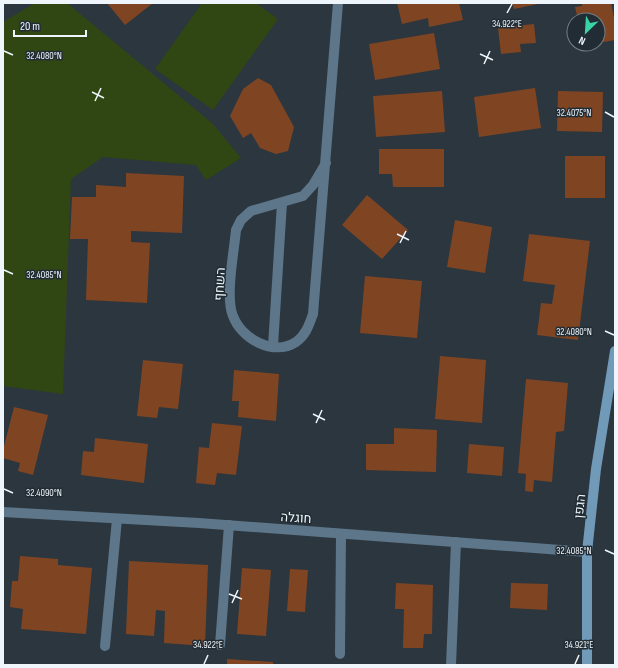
<svg xmlns="http://www.w3.org/2000/svg" width="618" height="668" font-family="'Sofia Sans Condensed',Heebo,sans-serif">
<style>
.green{fill:#314713}
.building{fill:#7f4523}
.lines{fill:none;stroke-linecap:round;stroke-linejoin:round}
.lane{stroke:#5d7689;stroke-width:10}
.street{stroke:#5d7689;stroke-width:10}
.secondary{stroke:#719ab8;stroke-width:10}
.ticks{fill:none;stroke:#eff6fb;stroke-width:1.5}
.labels{text-anchor:middle;stroke-width:3;stroke-linejoin:round;paint-order:stroke}
.street-label{font-size:13px;fill:#eff6fb;stroke:#212c34}
.ticks-label{font-size:10px;text-anchor:middle;fill:#eff6fb;stroke:#212c34;stroke-width:3;stroke-linejoin:round;paint-order:stroke}
</style>
<rect width="100%" height="100%" fill="#2b363f"/>
<g class="green">
<path d="M 35,3 L 67,3 L 213,124 L 241,158 L 206,180 L 196,165 L 103,157 L 71,179 L 63,394 L 3,386 L 3,22 Z"/>
<path d="M 202,3 L 256,3 L 278,19 L 213,110 L 155,69 Z"/>
</g>
<g class="building">
<path d="M 107,3 L 153,3 L 125,25 Z"/>
<path d="M 397,3 L 459,3 L 463,20 L 429,27 L 428,18 L 402,24 Z"/>
<path d="M 512,3 L 538,3 L 538,4 L 514,9 Z"/>
<path d="M 582,3 L 611,3 L 615,23 L 615,40 L 598,43 L 598,20 L 578,20 L 575,7 L 582,6 Z"/>
<path d="M 534,24 L 536,43 L 520,44 L 521,52 L 501,54 L 498,28 Z"/>
<path d="M 434,33 L 440,69 L 375,80 L 369,44 Z"/>
<path d="M 258,78 L 271,85 L 294,127 L 288,151 L 276,154 L 260,148 L 251,133 L 243,138 L 230,116 L 243,89 Z"/>
<path d="M 535,88 L 541,128 L 479,137 L 474,97 Z"/>
<path d="M 442,91 L 445,132 L 376,137 L 373,96 Z"/>
<path d="M 558,91 L 603,92 L 602,132 L 557,131 Z"/>
<path d="M 379,149 L 444,149 L 444,187 L 393,187 L 392,174 L 379,174 Z"/>
<rect x="565" y="156" width="40" height="42"/>
<path d="M 126,173 L 184,176 L 182,233 L 131,231 L 131,242 L 150,243 L 147,303 L 86,300 L 88,239 L 70,239 L 72,197 L 96,197 L 96,185 L 126,187 Z"/>
<path d="M 367,195 L 408,230 L 382,259 L 342,225 Z"/>
<path d="M 455,220 L 492,227 L 485,273 L 447,267 Z"/>
<path d="M 529,234 L 590,241 L 578,340 L 537,335 L 541,303 L 552,304 L 555,285 L 523,281 Z"/>
<path d="M 365,276 L 422,281 L 417,338 L 360,333 Z"/>
<path d="M 440,356 L 486,360 L 482,423 L 435,419 Z"/>
<path d="M 143,360 L 183,364 L 178,409 L 159,407 L 157,418 L 137,416 Z"/>
<path d="M 234,370 L 279,374 L 276,421 L 238,417 L 239,401 L 232,401 Z"/>
<path d="M 526,379 L 568,383 L 564,431 L 556,432 L 552,482 L 534,480 L 533,492 L 525,491 L 526,474 L 518,473 Z"/>
<path d="M 14,407 L 48,415 L 33,475 L 18,471 L 20,463 L 3,458 L 3,450 Z"/>
<path d="M 212,423 L 242,426 L 236,475 L 217,473 L 215,485 L 196,483 L 199,447 L 209,448 Z"/>
<path d="M 394,428 L 437,430 L 436,472 L 366,470 L 366,444 L 394,444 Z"/>
<path d="M 95,438 L 148,444 L 144,483 L 81,475 L 83,451 L 94,452 Z"/>
<path d="M 469,444 L 504,447 L 502,476 L 467,473 Z"/>
<path d="M 20,556 L 58,559 L 58,565 L 92,568 L 86,634 L 21,629 L 23,609 L 10,607 L 12,581 L 18,581 Z"/>
<path d="M 129,561 L 208,565 L 205,646 L 164,643 L 165,611 L 156,610 L 154,636 L 126,634 Z"/>
<path d="M 242,568 L 271,570 L 266,636 L 237,634 Z"/>
<path d="M 290,569 L 308,570 L 305,612 L 287,611 Z"/>
<path d="M 396,583 L 433,585 L 432,634 L 424,634 L 423,648 L 403,648 L 404,609 L 395,609 Z"/>
<path d="M 511,583 L 548,584 L 547,610 L 510,608 Z"/>
<path d="M 227,659 L 273,662 L 273,665 L 227,665 Z"/>
</g>
<g class="lines">
<g class="lane">
<path d="M 273,346 L 282,203"/>
<path d="M 220,645 L 229,525"/>
<path d="M 105,646 L 117,519"/>
<path d="M 340,654 L 341,534"/>
<path d="M 451,665 L 456,542"/>
</g>
<g class="street">
<path d="M 326,163 L 313,185 L 303,196 L 251,211 L 241,220 L 236,230 C 234,252 225,297 233,316 C 241,338 273,357 296,342 C 306,335 309,325 313,314 L 338,3"/>
<path d="M 3,512 L 199,523 L 587,552"/>
</g>
<path class="secondary" d="M 587,665 L 587,552 L 596,469 L 615,351"/>
</g>
<path class="ticks" d="M 507,13 L 512,4M 4,51 L 13,55M 480,54 L 493,60M 484,64 L 490,51M 92,92 L 104,98M 95,101 L 101,88M 605,112 L 614,117M 397,234 L 409,240M 400,243 L 406,231M 4,270 L 13,274M 605,331 L 614,335M 313,414 L 325,420M 316,423 L 322,410M 4,489 L 13,493M 605,550 L 614,554M 229,594 L 242,599M 232,603 L 238,590M 204,664 L 208,655M 575,664 L 579,655"/>
<g class="labels">
<g class="street-label">
<text transform="translate(219 284) rotate(-87)" y="5">השחף</text>
<text transform="translate(579 506) rotate(-84)" y="5">הגפן</text>
<text transform="translate(296 517) rotate(4)" y="5">חוגלה</text>
</g>
</g>
<g class="ticks-label">
<text x="507" y="27">34.922°E</text>
<text x="44" y="59">32.4080°N</text>
<text x="574" y="116">32.4075°N</text>
<text x="44" y="278">32.4085°N</text>
<text x="574" y="335">32.4080°N</text>
<text x="44" y="496">32.4090°N</text>
<text x="574" y="554">32.4085°N</text>
<text x="208" y="648">34.922°E</text>
<text x="579" y="648">34.921°E</text>
</g>
<rect width="618" height="668" fill="none" stroke="#eff6fb" stroke-width="8"/>
<g transform="translate(586 32) rotate(205)"><circle r="19" fill="#212c34" stroke="#737d84"/>
<path d="M0-3L7 15L0 10L-7 15Z" fill="#38d4a6"/>
<text y="-6" font-size="11" font-weight="bold" text-anchor="middle" fill="#eff6fb">N</text>
</g>
<path d="M14 30v6h72v-6" fill="none" stroke="#eff6fb" stroke-width="2"/>
<text x="20" y="30" font-size="12" fill="#eff6fb" stroke="#212c34" stroke-width="3" paint-order="stroke">20 m</text>
</svg>
